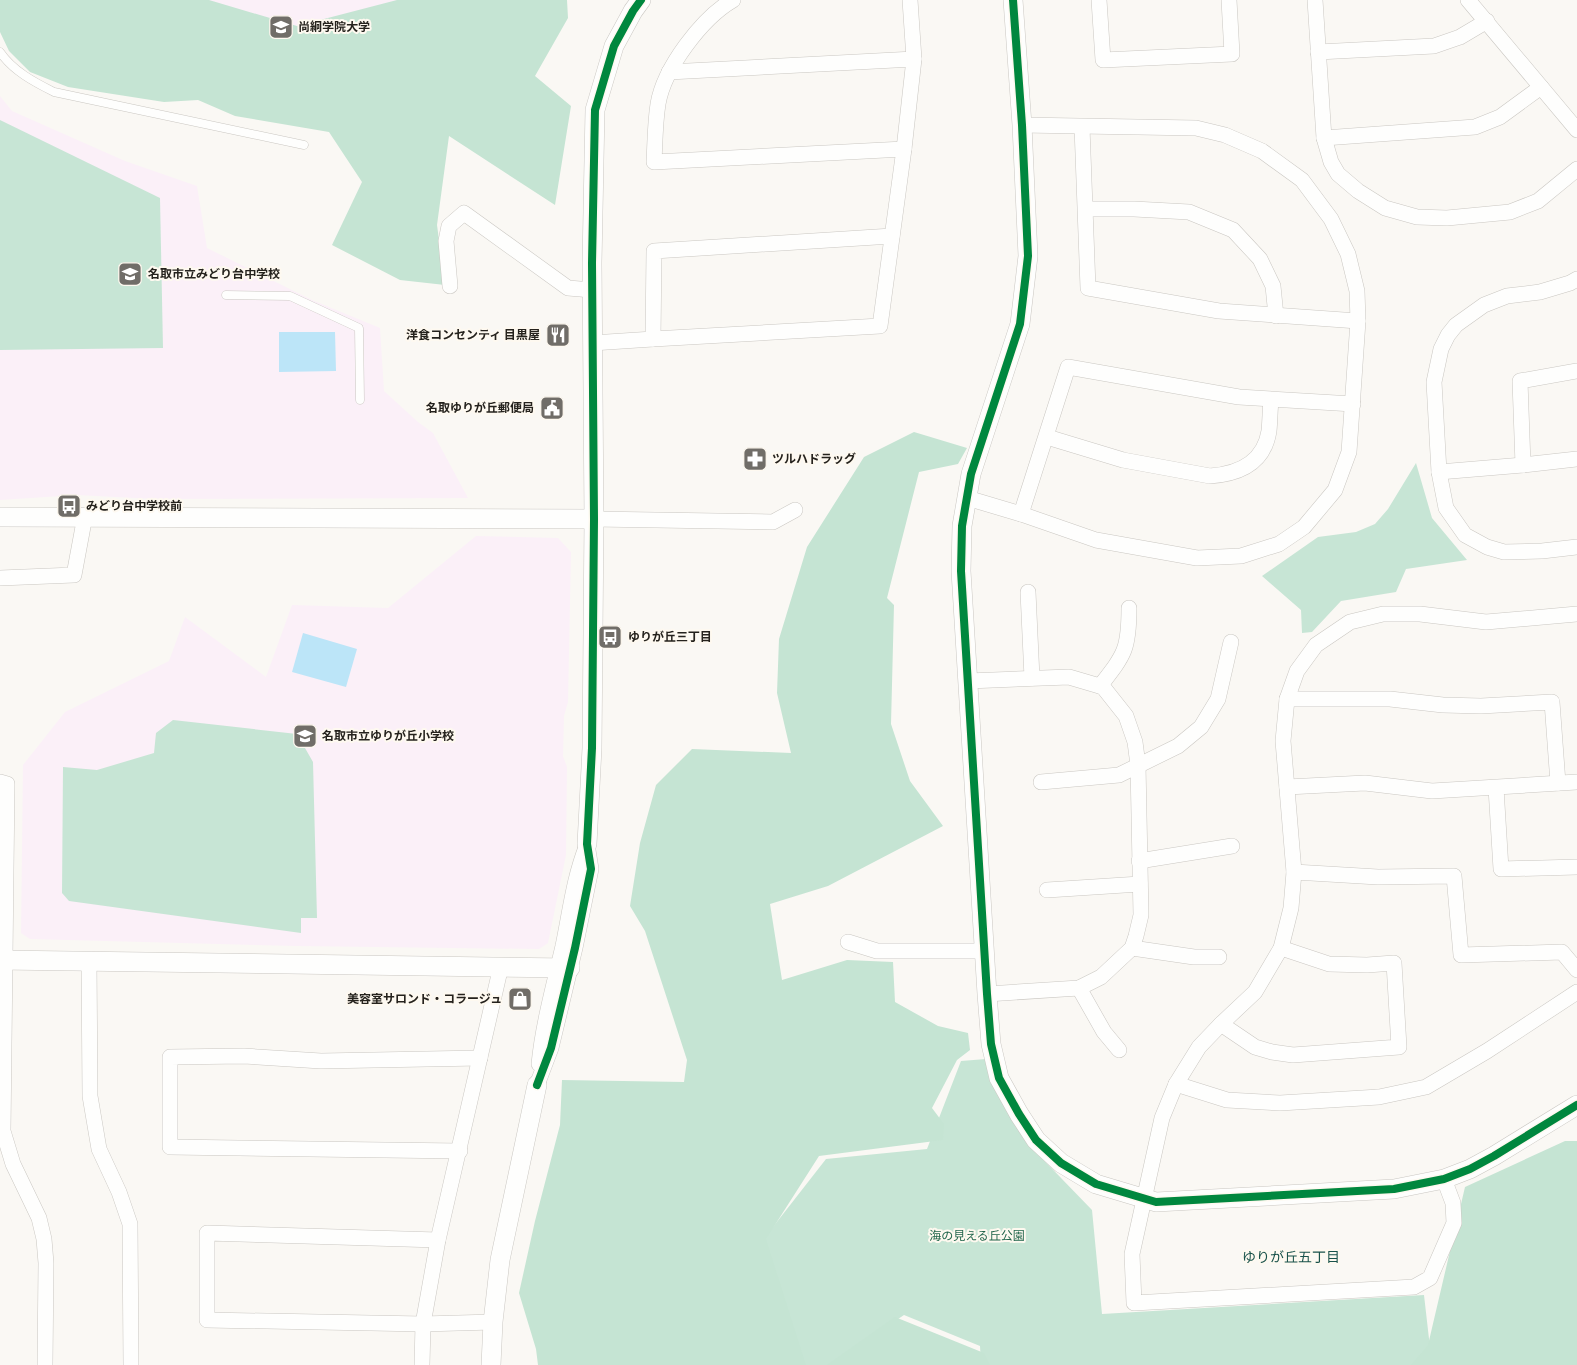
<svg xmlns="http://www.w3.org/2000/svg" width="1577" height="1365" font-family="'Titillium Web','Noto Sans JP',sans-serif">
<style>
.education{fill:#fbf0f8}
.green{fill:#c7e5d5}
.forest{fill:#c5e4d3}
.water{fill:#bce5f8}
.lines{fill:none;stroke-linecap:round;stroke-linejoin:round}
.service-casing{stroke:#cac7c2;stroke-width:9}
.minor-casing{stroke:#cac7c2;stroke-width:16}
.tertiary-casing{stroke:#cac7c2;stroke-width:20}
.service{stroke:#fefefd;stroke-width:8}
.minor{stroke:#fefefd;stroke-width:15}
.tertiary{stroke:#fefefd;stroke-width:19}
.cycleway-casing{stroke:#fef9f0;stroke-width:11}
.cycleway{stroke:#00873e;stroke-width:8}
.labels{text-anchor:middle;stroke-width:4;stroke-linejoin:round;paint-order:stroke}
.poi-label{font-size:12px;font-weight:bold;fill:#25221d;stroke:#fef9f0;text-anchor:start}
.park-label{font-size:12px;fill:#20654b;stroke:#fef9f0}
.neighbourhood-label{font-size:14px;fill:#19524b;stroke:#fef9f0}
</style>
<rect width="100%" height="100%" fill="#faf8f4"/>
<g class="education">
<path d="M 130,0 L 445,0 L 293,43 Z"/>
<path d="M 0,96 L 12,111 L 125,161 L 197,186 L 207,248 L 312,300 L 380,328 L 384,391 L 418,422 L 433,433 L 468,498 L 154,499 L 77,495 L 0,500 Z"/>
<path d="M 476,536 L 558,538 L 571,552 L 568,702 L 564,716 L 563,756 L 567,767 L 566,855 L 548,943 L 539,949 L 296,946 L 30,939 L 21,933 L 23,765 L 65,712 L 169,661 L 185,617 L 266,677 L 292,605 L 388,608 Z"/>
</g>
<g class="green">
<path d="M 0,120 L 160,198 L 163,348 L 0,350 Z"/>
<path d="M 1416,463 L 1432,518 L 1467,560 L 1406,569 L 1396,592 L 1341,601 L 1312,632 L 1302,633 L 1301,610 L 1262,576 L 1318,537 L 1356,532 L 1375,524 L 1388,509 Z"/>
<path d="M 173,720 L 297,734 L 313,762 L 317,918 L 301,918 L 301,933 L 69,901 L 62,893 L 63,767 L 97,770 L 154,753 L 156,733 Z"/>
<path d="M 986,1059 L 1032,1148 L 1092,1210 L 1102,1314 L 1424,1295 L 1432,1365 L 981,1365 L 980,1346 L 904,1315 L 830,1365 L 802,1365 L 762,1241 L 826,1159 L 927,1149 L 961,1061 Z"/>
</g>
<g class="forest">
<path d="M 0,0 L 209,0 L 297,26 L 397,0 L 567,0 L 568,18 L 535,76 L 571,106 L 555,205 L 449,136 L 437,225 L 445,285 L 400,280 L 332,245 L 362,182 L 329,132 L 235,116 L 198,100 L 164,102 L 68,87 L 30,72 L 9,51 L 0,32 Z"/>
<path d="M 914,432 L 967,448 L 958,464 L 919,472 L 887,598 L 894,605 L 891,724 L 910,781 L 943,826 L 828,886 L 770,904 L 782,980 L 847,960 L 893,962 L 895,1002 L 938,1026 L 968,1033 L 970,1050 L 957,1060 L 932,1108 L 944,1124 L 943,1140 L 819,1156 L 766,1239 L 806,1365 L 538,1365 L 536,1349 L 519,1293 L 535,1221 L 560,1125 L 562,1080 L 684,1082 L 687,1060 L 645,931 L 630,906 L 640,843 L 656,785 L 692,749 L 791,753 L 777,693 L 779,639 L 807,547 L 864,457 Z"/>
<path d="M 1565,1141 L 1577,1141 L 1577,1365 L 1411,1365 L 1428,1345 L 1465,1187 Z"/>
<path d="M 895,1317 L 984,1353 L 990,1365 L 827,1365 Z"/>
</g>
<g class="water">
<path d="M 279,332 L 335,332 L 336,371 L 279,372 Z"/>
<path d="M 303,633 L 357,649 L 346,687 L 292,672 Z"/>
</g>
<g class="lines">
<g class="service-casing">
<g id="service">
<path d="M 0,52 C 13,71 34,82 54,92 L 304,145"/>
<path d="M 226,295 L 290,296 L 359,328 L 360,400"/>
</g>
</g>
<g class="minor-casing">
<g id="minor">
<path d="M 733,0 C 702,18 664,68 658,104 C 655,123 655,143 654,162 L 904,149"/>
<path d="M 1099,0 L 1103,60 L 1232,54 L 1229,0"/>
<path d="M 1315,0 L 1324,138 L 1331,162 L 1338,174 L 1358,191 L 1385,208 L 1417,217 L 1447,218 L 1510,212 L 1538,201 L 1577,169"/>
<path d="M 1468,0 L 1577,130"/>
<path d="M 1318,52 L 1434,46 L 1460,37 L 1487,21"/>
<path d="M 669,72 L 914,59"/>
<path d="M 1082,127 L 1088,288 L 1219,311 L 1358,321"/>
<path d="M 1324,138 L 1475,127 L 1500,117 L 1541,87"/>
<path d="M 1086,209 L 1134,209 L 1189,212 L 1233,230 L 1260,259 L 1273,286 L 1276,316"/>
<path d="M 1577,279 L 1570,283 L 1540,292 L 1507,296 L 1484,305 L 1456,325 L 1448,335 L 1441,349 L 1434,382 L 1439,472 L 1446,508 L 1465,535 L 1487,547 L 1504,552 L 1542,551 L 1577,547"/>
<path d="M 450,286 L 446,241 L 449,226 L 464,213 L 568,288 L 592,290"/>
<path d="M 653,339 L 654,251 L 892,236"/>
<path d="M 592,343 L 653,339 L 880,326 L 904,149 L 914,59 L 910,0"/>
<path d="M 1577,371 L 1520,381 L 1523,465 L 1577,459"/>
<path d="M 1047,437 L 1123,460 L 1210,476 C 1239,474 1264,463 1269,431 C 1270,421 1270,410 1271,400"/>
<path d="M 1439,472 L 1523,465"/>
<path d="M 967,498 L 1021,514 L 1096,540 L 1197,558 L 1241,556 L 1279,544 L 1304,527 L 1335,490 L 1349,452 L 1358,321 L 1357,291 L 1348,254 L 1331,219 L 1302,180 L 1262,151 L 1225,135 L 1196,128 L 1022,125"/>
<path d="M 1021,514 L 1068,367 L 1239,397 L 1353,404"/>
<path d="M 594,519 L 773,522 L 795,510"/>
<path d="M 0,578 L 74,575 L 85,516"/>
<path d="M 1028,592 L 1032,678"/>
<path d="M 968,681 L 1069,677 L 1103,687 L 1126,716 L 1135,742 L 1138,765 L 1141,915 L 1136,936 L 1132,948 L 1101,977 L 1079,988 L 987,994"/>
<path d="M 1100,686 C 1125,654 1129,649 1129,608"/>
<path d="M 1287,699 L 1390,699 L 1443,705 L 1481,706 L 1552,702 L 1558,783"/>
<path d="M 0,782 L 7,784 L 3,1131 L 13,1164 L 39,1218 L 44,1239 L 46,1263 L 45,1365"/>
<path d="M 1041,782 L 1119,775 L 1178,746 L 1201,727 L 1218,699 L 1231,642"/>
<path d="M 1287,787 L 1365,783 L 1432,791 L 1577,782"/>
<path d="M 1496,788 L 1501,869 L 1577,867"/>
<path d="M 1139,861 L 1232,846"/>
<path d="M 1294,872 L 1378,877 L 1454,876 L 1461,955 L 1562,952 L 1577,970"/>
<path d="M 1047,890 L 1140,884"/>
<path d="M 848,942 L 877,951 L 984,951"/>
<path d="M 1132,948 L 1194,957 L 1219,957"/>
<path d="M 89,961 L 90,1096 L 99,1149 L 119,1192 L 130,1224 L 131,1365"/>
<path d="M 1079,988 L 1104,1032 L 1119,1050"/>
<path d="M 1221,1024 L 1255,1047 L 1272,1052 L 1293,1055 L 1399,1047 L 1394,963 L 1367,965 L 1329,964 L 1281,948"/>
<path d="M 539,1064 C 543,1024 554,985 563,946 C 570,912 574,877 587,845"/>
<path d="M 1176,1084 L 1227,1100 L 1280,1103 L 1379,1097 L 1426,1087 L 1487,1051 L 1577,992"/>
<path d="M 537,1085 L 551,1048 L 575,948 L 591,869 L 587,844"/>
<path d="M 460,1151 L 170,1147 L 170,1057 L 244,1056 L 321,1061 L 480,1058"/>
<path d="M 1444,1179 L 1453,1203 L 1454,1223 L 1430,1278 L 1414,1287 L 1134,1303 L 1132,1254 L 1162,1118 L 1176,1084 L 1199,1047 L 1221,1024 L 1255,992 L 1281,948 L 1291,908 L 1294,872 L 1283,741 L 1287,699 L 1297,671 L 1316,645 L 1350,622 L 1383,614 L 1420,614 L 1486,622 L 1577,614"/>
<path d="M 438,1240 L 207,1233 L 207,1320 L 423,1324 L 493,1322"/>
<path d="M 422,1365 L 423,1324 L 438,1240 L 501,966"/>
</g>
</g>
<g class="tertiary-casing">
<g id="tertiary">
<path d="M 1013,0 L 1022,125 L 1028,256 L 1020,324 L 971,474 L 962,526 L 961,571 L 987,994 L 991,1044 L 999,1078 L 1019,1114 L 1036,1140 L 1061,1163 L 1096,1184 L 1156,1202 L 1394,1189 L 1444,1179 L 1470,1169 L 1494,1156 L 1577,1105"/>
<path d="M 0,517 L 594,519"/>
<path d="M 587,844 L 592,748 L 594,519 L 592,263 L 595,110 L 614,46 L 633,11 L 641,0"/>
<path d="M 0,960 L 570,968"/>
<path d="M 491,1365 L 493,1322 L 500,1260 L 537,1085"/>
</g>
</g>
<use href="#service" class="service"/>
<use href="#minor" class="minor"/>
<use href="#tertiary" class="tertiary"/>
<g class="cycleway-casing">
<g id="cycleway">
<path d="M 1013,0 L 1022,125 L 1028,256 L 1020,324 L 971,474 L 962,526 L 961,571 L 987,994 L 991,1044 L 999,1078 L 1019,1114 L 1036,1140 L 1061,1163 L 1096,1184 L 1156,1202 L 1394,1189 L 1444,1179 L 1470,1169 L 1494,1156 L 1577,1105"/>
<path d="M 537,1085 L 551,1048 L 575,948 L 591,869 L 587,844 L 592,748 L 594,519 L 592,263 L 595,110 L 614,46 L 633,11 L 641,0"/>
</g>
</g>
<use href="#cycleway" class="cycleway"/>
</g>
<defs>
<g id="university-square" transform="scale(1.25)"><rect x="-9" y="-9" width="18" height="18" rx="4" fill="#706d68" stroke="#fef9f0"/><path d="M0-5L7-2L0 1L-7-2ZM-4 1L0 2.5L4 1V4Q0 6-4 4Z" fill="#fff"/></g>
<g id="school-square" transform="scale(1.25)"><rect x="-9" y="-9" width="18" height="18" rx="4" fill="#706d68" stroke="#fef9f0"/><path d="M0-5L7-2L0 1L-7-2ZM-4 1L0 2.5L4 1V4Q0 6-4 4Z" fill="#fff"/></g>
<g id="restaurant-square" transform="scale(1.25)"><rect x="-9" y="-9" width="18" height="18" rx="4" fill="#706d68" stroke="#fef9f0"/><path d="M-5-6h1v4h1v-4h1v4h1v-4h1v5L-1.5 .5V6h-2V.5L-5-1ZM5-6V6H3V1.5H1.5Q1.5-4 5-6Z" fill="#fff"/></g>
<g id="civic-square" transform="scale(1.25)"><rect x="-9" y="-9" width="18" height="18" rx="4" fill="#706d68" stroke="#fef9f0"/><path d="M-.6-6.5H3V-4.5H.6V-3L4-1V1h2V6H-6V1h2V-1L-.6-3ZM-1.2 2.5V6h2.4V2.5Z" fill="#fff"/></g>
<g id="pharmacy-square" transform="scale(1.25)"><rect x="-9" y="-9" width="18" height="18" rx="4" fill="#706d68" stroke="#fef9f0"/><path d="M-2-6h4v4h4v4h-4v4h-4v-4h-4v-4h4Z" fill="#fff"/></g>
<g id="bus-square" transform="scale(1.25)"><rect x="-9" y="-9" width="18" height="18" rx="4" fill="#706d68" stroke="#fef9f0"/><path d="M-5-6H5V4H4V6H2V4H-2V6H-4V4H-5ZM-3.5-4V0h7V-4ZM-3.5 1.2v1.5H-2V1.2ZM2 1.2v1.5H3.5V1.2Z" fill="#fff"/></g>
<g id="shop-square" transform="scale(1.25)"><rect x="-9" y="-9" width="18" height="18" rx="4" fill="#706d68" stroke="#fef9f0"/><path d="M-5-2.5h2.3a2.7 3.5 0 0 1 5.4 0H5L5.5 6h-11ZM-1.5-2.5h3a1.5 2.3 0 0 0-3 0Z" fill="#fff"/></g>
</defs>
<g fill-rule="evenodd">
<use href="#university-square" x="281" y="27"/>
<use href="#school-square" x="130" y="274"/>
<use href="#restaurant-square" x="558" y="335"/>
<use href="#civic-square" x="552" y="408"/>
<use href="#pharmacy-square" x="755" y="459"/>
<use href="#bus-square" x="69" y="506"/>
<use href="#bus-square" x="610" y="637"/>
<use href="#school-square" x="305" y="736"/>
<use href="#shop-square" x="520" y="999"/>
</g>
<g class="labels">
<g class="poi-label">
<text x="298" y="31">尚絅学院大学</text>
<text x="148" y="278">名取市立みどり台中学校</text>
<text x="540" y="339" text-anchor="end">洋食コンセンティ 目黒屋</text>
<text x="534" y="412" text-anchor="end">名取ゆりが丘郵便局</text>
<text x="772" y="463">ツルハドラッグ</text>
<text x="86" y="510">みどり台中学校前</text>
<text x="628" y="641">ゆりが丘三丁目</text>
<text x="322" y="740">名取市立ゆりが丘小学校</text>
<text x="502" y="1003" text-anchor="end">美容室サロンド・コラージュ</text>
</g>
<g class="park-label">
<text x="977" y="1240">海の見える丘公園</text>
</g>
<g class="neighbourhood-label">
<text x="1291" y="1262">ゆりが丘五丁目</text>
</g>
</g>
</svg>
